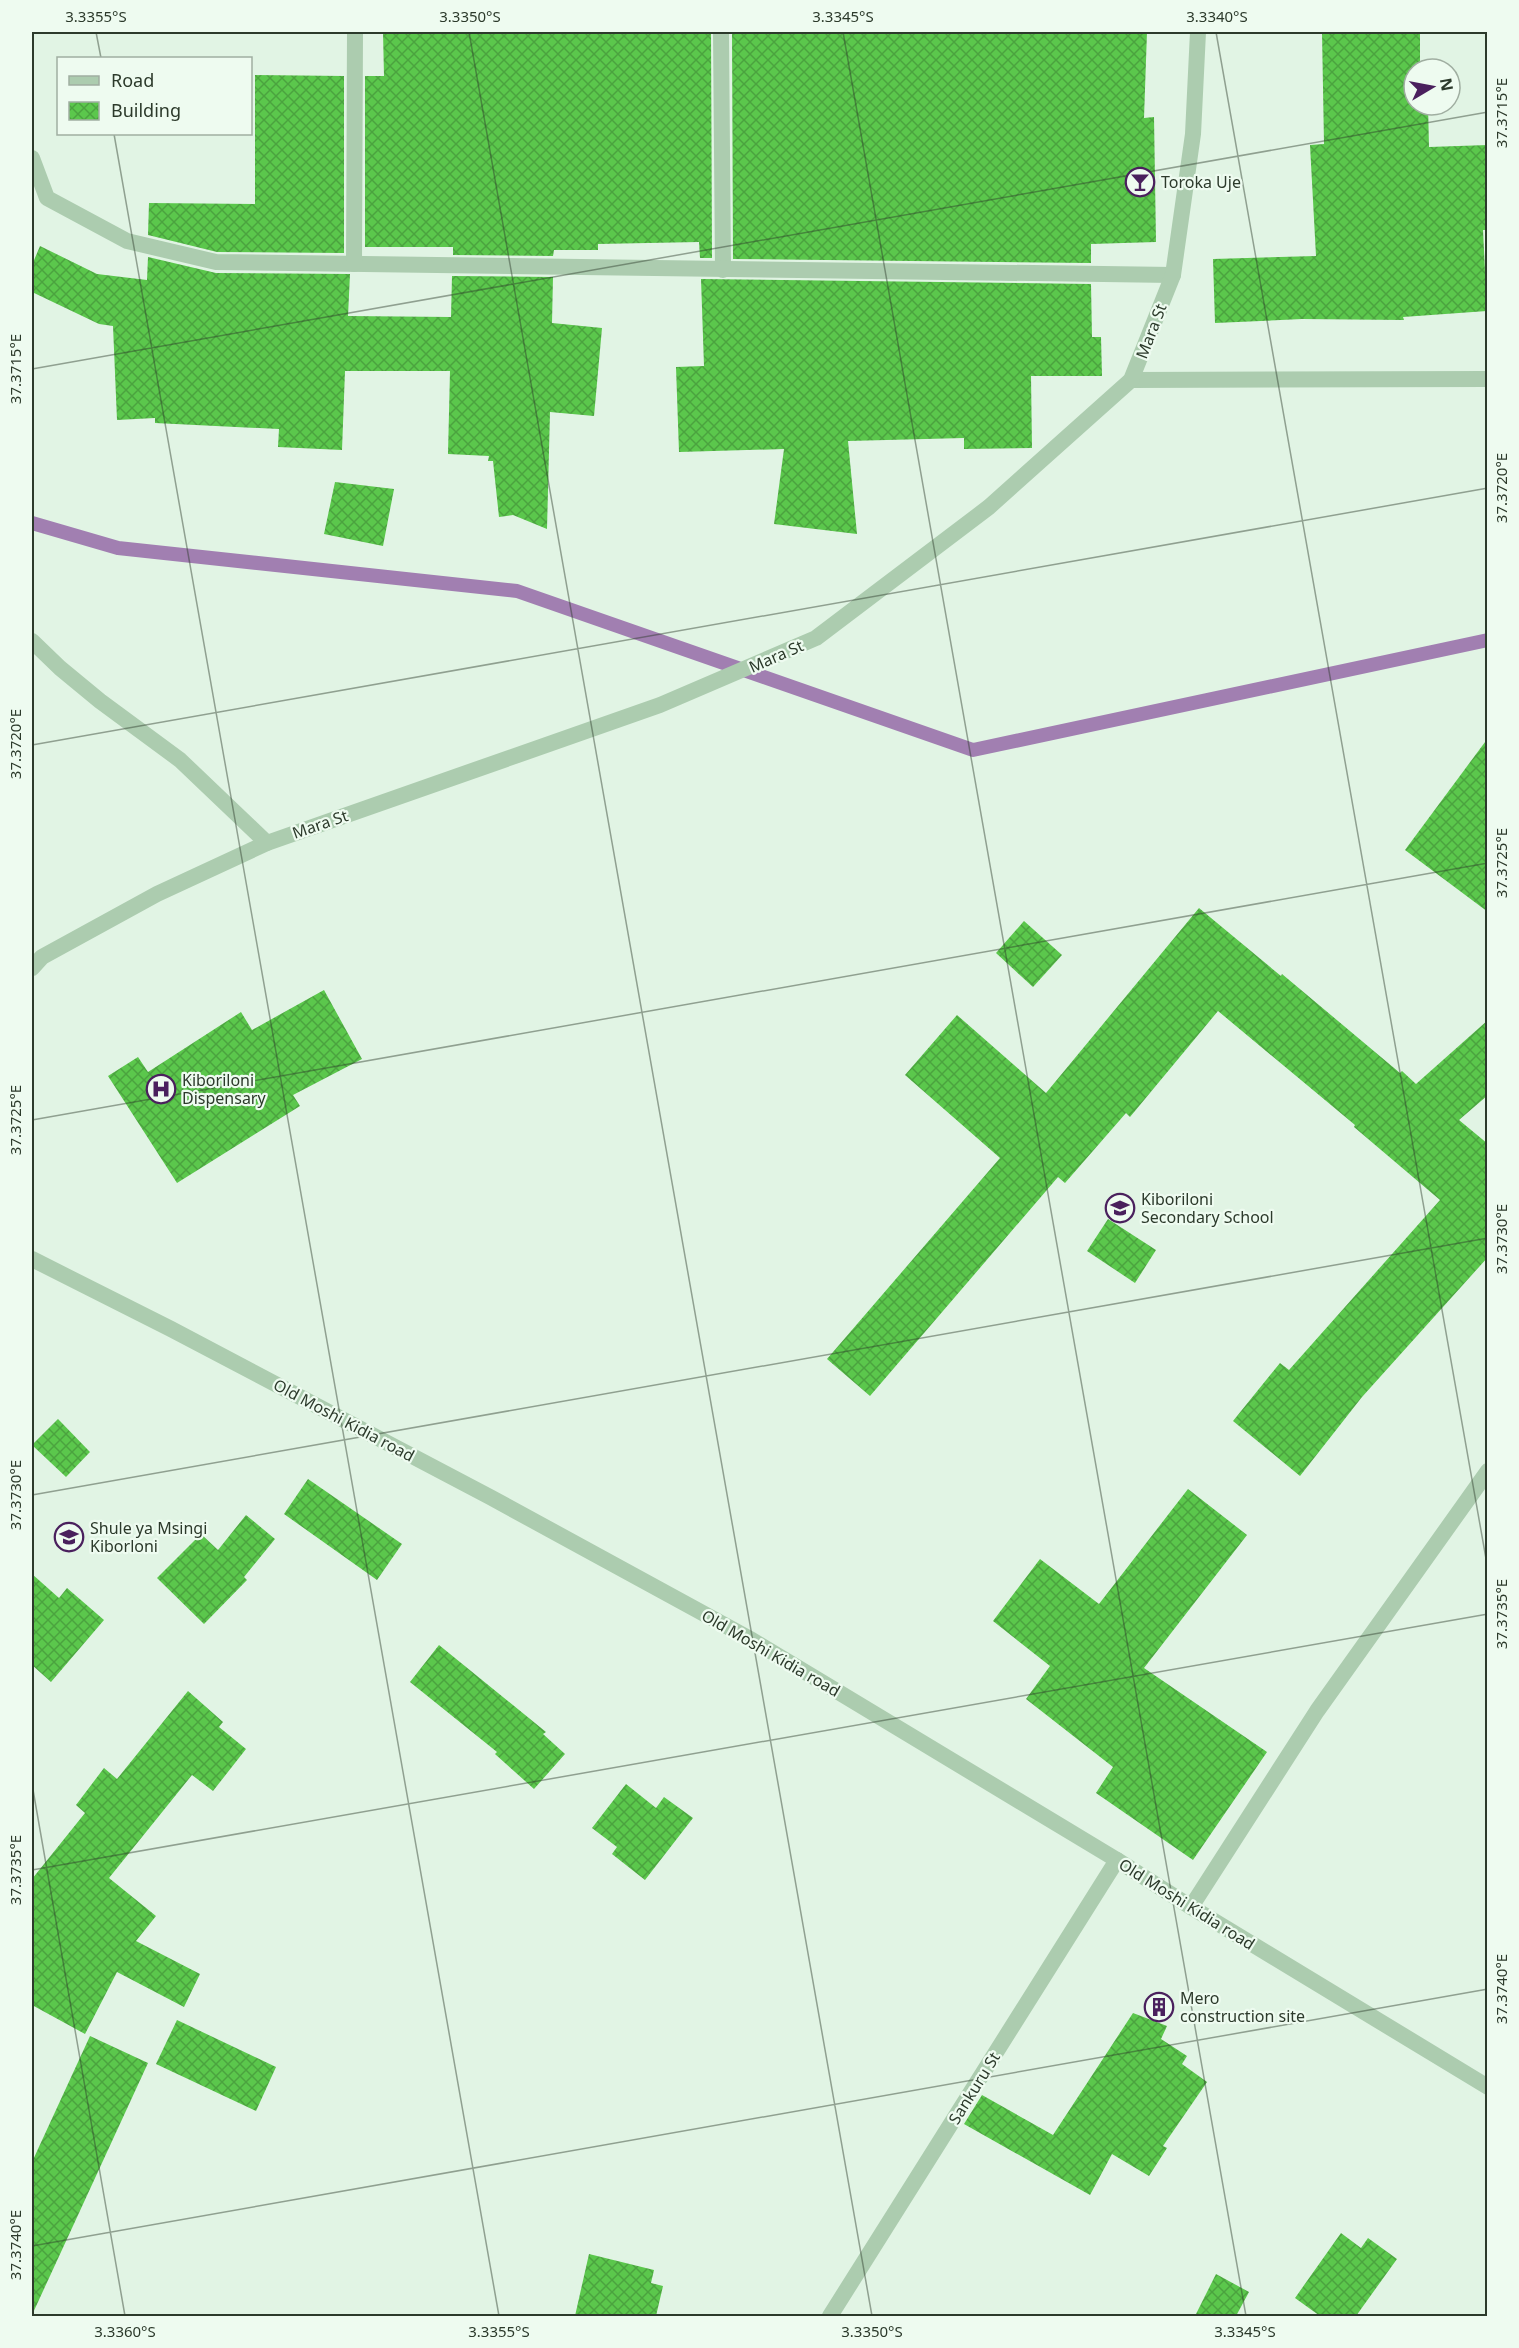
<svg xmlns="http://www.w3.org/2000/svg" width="1519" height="2348" font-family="'Noto Sans',sans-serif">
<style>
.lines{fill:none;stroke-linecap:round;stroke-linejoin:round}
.stream{stroke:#a17fb1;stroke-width:14}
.building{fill:url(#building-cross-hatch)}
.minor{stroke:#acccaf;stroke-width:16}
.tertiary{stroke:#acccaf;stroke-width:16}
.ticks{fill:none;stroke:#2c3a2b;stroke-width:1.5;stroke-opacity:0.45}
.labels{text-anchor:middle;stroke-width:4.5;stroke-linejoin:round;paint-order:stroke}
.poi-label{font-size:16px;fill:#2c3a2b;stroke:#eefbf0;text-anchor:start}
.street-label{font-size:16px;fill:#2c3a2b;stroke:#eefbf0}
.neatline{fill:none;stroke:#2c3a2b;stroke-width:2}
.ticks-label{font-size:15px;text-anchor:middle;fill:#2c3a2b}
</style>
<defs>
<pattern id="building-cross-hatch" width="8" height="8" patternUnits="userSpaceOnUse" patternTransform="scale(1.5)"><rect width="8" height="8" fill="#5bc74c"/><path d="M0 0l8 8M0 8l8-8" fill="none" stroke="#4ba33f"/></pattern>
</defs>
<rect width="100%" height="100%" fill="#e1f4e4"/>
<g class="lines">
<path class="stream" d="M 32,523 L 118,548 L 517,591 L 973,750 L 1488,640"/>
</g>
<g class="building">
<path d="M 383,32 L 711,32 L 712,258 L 700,258 L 699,242 L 598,244 L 598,250 L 554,250 L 553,256 L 453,255 L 453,247 L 365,247 L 365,76 L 384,76 Z"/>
<path d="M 732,32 L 1147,32 L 1144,118 L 1154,117 L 1156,242 L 1091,244 L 1091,263 L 733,259 Z"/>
<path d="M 1322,32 L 1420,32 L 1420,69 L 1414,69 L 1414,105 L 1428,105 L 1429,147 L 1488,145 L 1488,230 L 1483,230 L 1487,311 L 1403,317 L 1404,320 L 1302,319 L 1215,323 L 1213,259 L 1316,256 L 1310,145 L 1324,144 Z"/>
<path d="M 255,75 L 344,76 L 344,253 L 217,252 L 148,235 L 149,203 L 255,204 Z"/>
<path d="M 40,246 L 97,274 L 147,280 L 148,257 L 216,273 L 350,274 L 348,316 L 451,317 L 452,276 L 553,277 L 552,323 L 602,328 L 594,416 L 550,412 L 547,529 L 513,515 L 499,517 L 493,461 L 488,461 L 489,456 L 448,454 L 450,371 L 345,371 L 342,450 L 278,447 L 279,429 L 155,423 L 155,418 L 117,420 L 113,326 L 99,324 L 32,292 L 32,265 Z"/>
<path d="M 701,279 L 1091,284 L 1092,337 L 1101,337 L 1102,376 L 1031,376 L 1032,448 L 964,449 L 964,438 L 848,441 L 857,534 L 774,524 L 784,449 L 679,452 L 676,367 L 704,366 Z"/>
<path d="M 335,482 L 394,489 L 383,546 L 324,534 Z"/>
<path d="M 1488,738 L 1488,912 L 1405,850 Z"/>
<path d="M 1199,908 L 1281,976 L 1282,974 L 1400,1073 L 1402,1071 L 1416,1084 L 1488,1020 L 1488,1095 L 1459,1120 L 1488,1144 L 1488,1257 L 1362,1397 L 1300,1476 L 1233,1421 L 1280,1363 L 1289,1370 L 1440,1200 L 1354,1127 L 1355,1125 L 1218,1011 L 1130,1117 L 1126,1113 L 1065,1183 L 1058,1177 L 870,1396 L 827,1359 L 1000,1158 L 905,1075 L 957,1015 L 1046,1093 Z"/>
<path d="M 1024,921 L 1062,955 L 1033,987 L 996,953 Z"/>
<path d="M 324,990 L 362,1059 L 293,1095 L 300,1106 L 177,1183 L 108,1076 L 138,1057 L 148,1072 L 241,1012 L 252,1030 Z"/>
<path d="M 1108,1219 L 1156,1250 L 1135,1283 L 1087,1251 Z"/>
<path d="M 58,1419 L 90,1452 L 66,1477 L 32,1445 Z"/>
<path d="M 308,1479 L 402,1544 L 377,1580 L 284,1514 Z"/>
<path d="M 1188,1489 L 1247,1535 L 1144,1668 L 1267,1752 L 1193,1860 L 1096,1793 L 1113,1767 L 1026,1699 L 1050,1666 L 993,1621 L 1040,1559 L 1099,1604 Z"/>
<path d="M 246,1515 L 275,1539 L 244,1577 L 247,1580 L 204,1624 L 157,1578 L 201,1534 L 218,1550 Z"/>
<path d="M 32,1574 L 59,1598 L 67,1588 L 104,1620 L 51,1682 L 32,1665 Z"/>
<path d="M 439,1645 L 546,1732 L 543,1734 L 565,1754 L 534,1789 L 495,1754 L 497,1752 L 410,1682 Z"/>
<path d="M 188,1691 L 223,1722 L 219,1727 L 246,1749 L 213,1791 L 192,1775 L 109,1878 L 156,1916 L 136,1941 L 200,1974 L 184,2007 L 117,1972 L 85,2034 L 32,2005 L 32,1879 L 85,1813 L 76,1805 L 104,1768 L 117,1779 Z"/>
<path d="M 626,1784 L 656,1808 L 664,1797 L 693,1818 L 645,1880 L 612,1854 L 617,1847 L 592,1828 Z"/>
<path d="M 1133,2013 L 1167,2026 L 1161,2039 L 1187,2056 L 1182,2064 L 1207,2082 L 1163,2146 L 1167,2148 L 1149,2176 L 1112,2154 L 1090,2195 L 964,2124 L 982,2095 L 1053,2135 Z"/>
<path d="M 177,2020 L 276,2067 L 256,2111 L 156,2064 Z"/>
<path d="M 90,2036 L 148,2063 L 32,2315 L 32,2162 Z"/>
<path d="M 1341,2233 L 1361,2248 L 1368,2238 L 1397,2259 L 1356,2316 L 1320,2316 L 1295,2298 Z"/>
<path d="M 589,2254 L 654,2270 L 651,2283 L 663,2286 L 656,2316 L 575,2316 Z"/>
<path d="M 1216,2274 L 1249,2292 L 1236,2316 L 1195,2316 Z"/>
</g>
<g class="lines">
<g class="minor">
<path d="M 721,32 L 723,270"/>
<path d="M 32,158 L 47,198 L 127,241 L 216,262 L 1173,275"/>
<path d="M 354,264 L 355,32"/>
<path d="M 1131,380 L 1488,379"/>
<path d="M 32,641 L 60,668 L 100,701 L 180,760 L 267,843"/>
<path d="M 32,968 L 42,957 L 157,894 L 267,843 L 660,705 L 816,638 L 989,507 L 1131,380 L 1173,275 L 1193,134 L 1198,32"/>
<path d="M 1191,1907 L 1317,1711 L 1488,1471"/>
<path d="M 830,2316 L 1117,1860"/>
</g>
<path class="tertiary" d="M 32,1259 L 171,1329 L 490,1497 L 752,1640 L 1117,1860 L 1191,1907 L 1488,2087"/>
</g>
<path class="ticks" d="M 96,32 L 101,58M 469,32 L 872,2316M 843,32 L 1246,2316M 1216,32 L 1488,1570M 114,134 L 499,2316M 32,369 L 1488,112M 32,745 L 1488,488M 32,1120 L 1488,863M 32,1495 L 1488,1238M 32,1784 L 125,2316M 32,1870 L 1488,1614M 32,2246 L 1488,1989"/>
<defs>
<g id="bar-ring" transform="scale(1.5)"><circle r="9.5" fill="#eefbf0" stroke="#4a205d" stroke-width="1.5"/><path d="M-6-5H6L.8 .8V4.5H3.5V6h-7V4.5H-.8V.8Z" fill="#4a205d"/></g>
<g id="hospital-ring" transform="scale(1.5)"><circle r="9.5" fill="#eefbf0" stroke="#4a205d" stroke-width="1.5"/><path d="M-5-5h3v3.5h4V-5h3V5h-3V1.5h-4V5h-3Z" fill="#4a205d"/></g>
<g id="school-ring" transform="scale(1.5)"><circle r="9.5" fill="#eefbf0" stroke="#4a205d" stroke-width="1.5"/><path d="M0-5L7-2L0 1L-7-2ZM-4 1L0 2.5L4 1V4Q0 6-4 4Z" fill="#4a205d"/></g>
<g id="building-ring" transform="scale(1.5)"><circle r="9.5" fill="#eefbf0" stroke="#4a205d" stroke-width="1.5"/><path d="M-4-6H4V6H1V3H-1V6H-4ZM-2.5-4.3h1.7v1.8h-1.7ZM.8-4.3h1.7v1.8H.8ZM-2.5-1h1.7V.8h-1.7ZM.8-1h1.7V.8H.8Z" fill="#4a205d"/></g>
</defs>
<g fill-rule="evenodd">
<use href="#bar-ring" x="1140" y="182"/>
<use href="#hospital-ring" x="161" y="1089"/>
<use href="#school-ring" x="1120" y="1208"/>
<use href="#school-ring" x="69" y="1537"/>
<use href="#building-ring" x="1159" y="2007"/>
</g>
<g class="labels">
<g class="poi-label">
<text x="1161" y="188">Toroka Uje</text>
<text x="182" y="1086">Kiboriloni<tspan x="182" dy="18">Dispensary</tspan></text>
<text x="1141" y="1205">Kiboriloni<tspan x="1141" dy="18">Secondary School</tspan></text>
<text x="90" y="1534">Shule ya Msingi<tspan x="90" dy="18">Kiborloni</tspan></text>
<text x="1180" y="2004">Mero<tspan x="1180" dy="18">construction site</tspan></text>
</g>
<g class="street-label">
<text transform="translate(1151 331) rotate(-69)" y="6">Mara St</text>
<text transform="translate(776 656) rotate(-24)" y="6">Mara St</text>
<text transform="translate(320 824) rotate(-19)" y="6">Mara St</text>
<text transform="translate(344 1420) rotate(28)" y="6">Old Moshi Kidia road</text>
<text transform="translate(771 1653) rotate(30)" y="6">Old Moshi Kidia road</text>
<text transform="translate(1187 1904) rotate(32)" y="6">Old Moshi Kidia road</text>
<text transform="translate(974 2088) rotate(-58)" y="6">Sankuru St</text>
</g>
</g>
<rect width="1519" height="2348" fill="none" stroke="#eefbf0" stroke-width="66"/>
<rect x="57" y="57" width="195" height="78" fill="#eefbf0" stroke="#a0aea1" stroke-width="1.5"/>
<rect x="69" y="76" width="30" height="9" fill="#acccaf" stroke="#a0aea1" stroke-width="1.5"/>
<text x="111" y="87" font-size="18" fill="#2c3a2b">Road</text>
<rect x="69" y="102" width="30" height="18" fill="url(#building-cross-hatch)" stroke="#a0aea1" stroke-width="1.5"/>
<text x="111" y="117" font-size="18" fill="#2c3a2b">Building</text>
<g transform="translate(1432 87) rotate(80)"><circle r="28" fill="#eefbf0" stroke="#a0aea1" stroke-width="1.5"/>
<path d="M0-4.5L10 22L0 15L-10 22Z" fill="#4a205d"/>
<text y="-9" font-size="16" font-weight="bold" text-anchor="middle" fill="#2c3a2b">N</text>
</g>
<rect x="33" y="33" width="1453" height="2282" class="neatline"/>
<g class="ticks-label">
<text x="96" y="22">3.3355°S</text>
<text x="470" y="22">3.3350°S</text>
<text x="843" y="22">3.3345°S</text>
<text x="1217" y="22">3.3340°S</text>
<text transform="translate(1502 113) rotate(-90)" y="5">37.3715°E</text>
<text transform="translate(16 369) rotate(-90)" y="5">37.3715°E</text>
<text transform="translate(1502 488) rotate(-90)" y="5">37.3720°E</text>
<text transform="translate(16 744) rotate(-90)" y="5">37.3720°E</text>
<text transform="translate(1502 863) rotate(-90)" y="5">37.3725°E</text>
<text transform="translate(16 1120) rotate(-90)" y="5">37.3725°E</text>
<text transform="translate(1502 1239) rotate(-90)" y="5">37.3730°E</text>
<text transform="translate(16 1495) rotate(-90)" y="5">37.3730°E</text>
<text transform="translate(1502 1614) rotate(-90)" y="5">37.3735°E</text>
<text transform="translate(16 1870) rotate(-90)" y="5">37.3735°E</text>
<text transform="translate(1502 1989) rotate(-90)" y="5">37.3740°E</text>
<text transform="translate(16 2245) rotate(-90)" y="5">37.3740°E</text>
<text x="125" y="2337">3.3360°S</text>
<text x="499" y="2337">3.3355°S</text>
<text x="872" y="2337">3.3350°S</text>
<text x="1245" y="2337">3.3345°S</text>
</g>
</svg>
